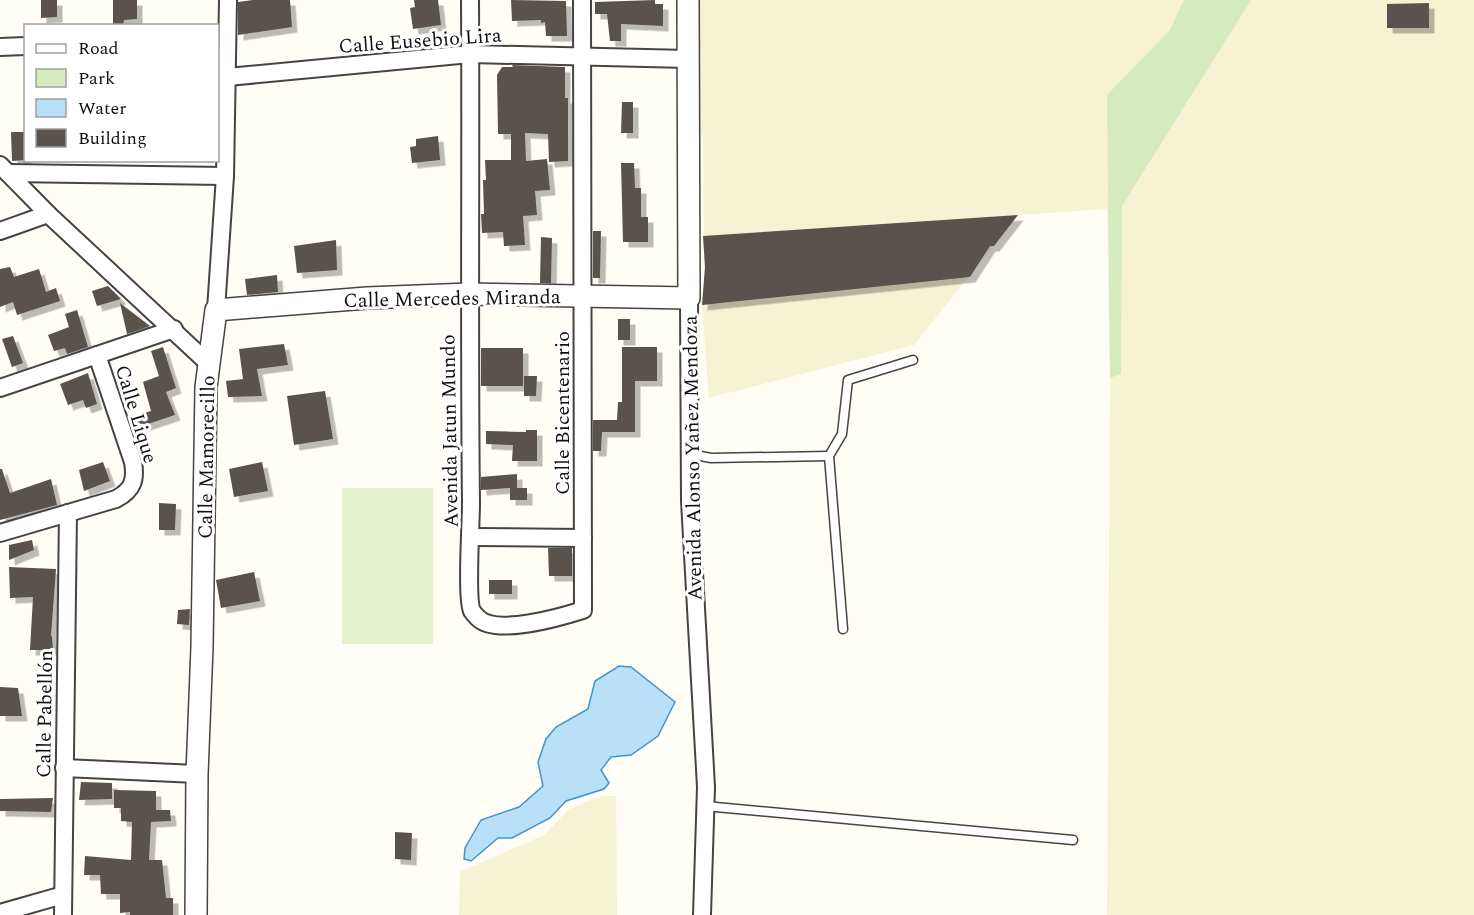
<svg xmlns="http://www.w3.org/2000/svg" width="1474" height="915" font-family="Spectral,serif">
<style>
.farmland{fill:#f6f3d4}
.green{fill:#d5ebbd}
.pitch{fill:#e6f2cf}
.water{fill:#b9e0f7;stroke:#3f96cf;stroke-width:1.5}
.building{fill:#5a524d;filter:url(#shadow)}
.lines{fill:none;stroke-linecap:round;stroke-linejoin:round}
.service-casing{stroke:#444;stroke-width:11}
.minor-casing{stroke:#444;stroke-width:20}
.tertiary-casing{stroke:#444;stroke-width:24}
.service{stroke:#fff;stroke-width:8}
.minor{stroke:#fff;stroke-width:16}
.tertiary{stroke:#fff;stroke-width:21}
.labels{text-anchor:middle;stroke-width:6;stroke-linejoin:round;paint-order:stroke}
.street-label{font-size:20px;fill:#111;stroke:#fff}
</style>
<defs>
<filter id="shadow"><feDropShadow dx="5.5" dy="5.5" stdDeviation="0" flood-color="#0004"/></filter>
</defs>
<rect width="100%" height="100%" fill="#fffdf5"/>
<g class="farmland">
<path d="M 693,0 L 1474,0 L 1474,915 L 1107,915 L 1110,378 L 1107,209 L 1018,215 L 914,345 L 709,398 L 702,305 L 704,276 L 703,135 L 693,134 Z"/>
<path d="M 601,796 L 616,796 L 617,915 L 459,915 L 460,872 L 544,835 L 569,809 Z"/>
</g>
<path class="green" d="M 1184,0 L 1251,0 L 1122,206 L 1121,374 L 1110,378 L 1107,95 L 1170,30 Z"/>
<rect class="pitch" x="342" y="488" width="91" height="156"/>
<path class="water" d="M 619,666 L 631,667 L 675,702 L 658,736 L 631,755 L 611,757 L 601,770 L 609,783 L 604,789 L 566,801 L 550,818 L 512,838 L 498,838 L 471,861 L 464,859 L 465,848 L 481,820 L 519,807 L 543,786 L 538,762 L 546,739 L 556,727 L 588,709 L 595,681 Z"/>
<g class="building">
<path d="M 41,0 L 57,0 L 57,17 L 41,18 Z"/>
<path d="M 113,0 L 137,0 L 137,19 L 124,20 L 123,26 L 113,26 Z"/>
<path d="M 253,0 L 290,0 L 292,27 L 238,35 L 238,2 Z"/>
<path d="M 414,0 L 438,0 L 441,25 L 413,29 L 410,8 L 415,7 Z"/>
<path d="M 511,0 L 566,1 L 567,36 L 546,36 L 545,22 L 541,23 L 541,20 L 512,21 Z"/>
<path d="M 655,0 L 655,4 L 663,4 L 663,26 L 621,24 L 621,41 L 610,41 L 607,14 L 595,14 L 595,2 Z"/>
<path d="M 1429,3 L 1429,28 L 1387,28 L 1387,4 Z"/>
<path d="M 512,65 L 565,67 L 565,98 L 568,98 L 568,161 L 549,162 L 548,134 L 525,133 L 526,161 L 547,159 L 550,190 L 535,191 L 537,215 L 523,216 L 525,245 L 504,246 L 503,232 L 482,233 L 481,214 L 484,214 L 483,180 L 486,180 L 485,160 L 511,160 L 511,134 L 498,134 L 497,75 L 502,67 L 513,67 Z"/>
<path d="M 622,102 L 633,102 L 633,133 L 621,133 Z"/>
<path d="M 11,132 L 26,132 L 26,160 L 12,161 Z"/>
<path d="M 438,136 L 440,160 L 412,163 L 410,147 L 416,146 L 416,139 Z"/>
<path d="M 621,163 L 634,163 L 635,188 L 641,188 L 641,217 L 648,217 L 648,242 L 623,242 Z"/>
<path d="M 1018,215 L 994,246 L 990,246 L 970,277 L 702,305 L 705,267 L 703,236 Z"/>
<path d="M 593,231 L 601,231 L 600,278 L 593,278 Z"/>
<path d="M 541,237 L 552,238 L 551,283 L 540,283 Z"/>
<path d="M 336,240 L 337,270 L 297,273 L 294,246 Z"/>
<path d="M 10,267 L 14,277 L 39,269 L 46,292 L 56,288 L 60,301 L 17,315 L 13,302 L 0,307 L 0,269 Z"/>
<path d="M 277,275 L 278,292 L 247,295 L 245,279 Z"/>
<path d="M 108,286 L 121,299 L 97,306 L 92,291 Z"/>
<path d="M 120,303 L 150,326 L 127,334 Z"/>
<path d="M 77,310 L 88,347 L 67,354 L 65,348 L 54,351 L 48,335 L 69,327 L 65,314 Z"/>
<rect x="618" y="319" width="12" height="21"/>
<path d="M 13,336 L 23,363 L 12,367 L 2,339 Z"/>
<path d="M 284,344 L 288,365 L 257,369 L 262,396 L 228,397 L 226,381 L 243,379 L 239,349 Z"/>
<path d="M 163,347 L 176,388 L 166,392 L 175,415 L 133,429 L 129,417 L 151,411 L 143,382 L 159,376 L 151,351 Z"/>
<path d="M 622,347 L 657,347 L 657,381 L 635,381 L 635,432 L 602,432 L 601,451 L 593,451 L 593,420 L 617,420 L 618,402 L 622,402 Z"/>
<rect x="481" y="348" width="42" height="38"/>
<path d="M 88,373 L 97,404 L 86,408 L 83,400 L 68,405 L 60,384 Z"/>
<path d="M 524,376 L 537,376 L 536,396 L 524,396 Z"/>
<path d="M 325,391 L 333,439 L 294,445 L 287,396 Z"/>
<path d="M 526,430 L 537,430 L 537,461 L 512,461 L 513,445 L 486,444 L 486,431 L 526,432 Z"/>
<path d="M 103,462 L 110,481 L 84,491 L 79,470 Z"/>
<path d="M 262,462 L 268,491 L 234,497 L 229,469 Z"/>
<path d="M 0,469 L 2,469 L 10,493 L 51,479 L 57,505 L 0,520 Z"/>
<path d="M 517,474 L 517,488 L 511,488 L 527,488 L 527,500 L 510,500 L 510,488 L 481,490 L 481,477 Z"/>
<path d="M 159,503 L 176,504 L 175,530 L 159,530 Z"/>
<path d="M 32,540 L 34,550 L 9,560 L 9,545 Z"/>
<path d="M 548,548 L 572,548 L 572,576 L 549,576 Z"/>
<path d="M 9,567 L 56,569 L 51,636 L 52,636 L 53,650 L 30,650 L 33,597 L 10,598 Z"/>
<path d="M 254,572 L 260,601 L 221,608 L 216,580 Z"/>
<rect x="489" y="580" width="23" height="14"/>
<path d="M 190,609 L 189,625 L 177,624 L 178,610 Z"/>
<path d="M 0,687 L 18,688 L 22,716 L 0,716 Z"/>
<path d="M 81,782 L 112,783 L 112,799 L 79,800 Z"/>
<path d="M 114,790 L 156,791 L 156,810 L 170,810 L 171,821 L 151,822 L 149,860 L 162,860 L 166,898 L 173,898 L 173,915 L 130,915 L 130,912 L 120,913 L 120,894 L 101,894 L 100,875 L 84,875 L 85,856 L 131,860 L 132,822 L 121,821 L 121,808 L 114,808 Z"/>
<path d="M 53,798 L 51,812 L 0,811 L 0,799 Z"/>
<path d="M 395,832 L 412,833 L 411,860 L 395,859 Z"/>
</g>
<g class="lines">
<g class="service-casing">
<g id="service">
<path d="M 690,454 L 711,458 L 829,456"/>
<path d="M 843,629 L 829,456 L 842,434 L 848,380 L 913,360"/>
<path d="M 705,806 L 1073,840"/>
</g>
</g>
<g class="minor-casing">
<g id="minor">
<path d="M 470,0 C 471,168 469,335 471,503 C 471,522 466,599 472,611 C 474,614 476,616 478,618 C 496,636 561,617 583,610 L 582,0"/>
<path d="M 0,47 L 26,46"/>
<path d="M 228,77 L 470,54 L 688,59"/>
<path d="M 0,165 L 48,214 L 209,364"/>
<path d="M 8,173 L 225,176"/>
<path d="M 0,231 L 48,214"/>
<path d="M 689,298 L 690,501 L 706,787 L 702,915"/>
<path d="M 216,310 L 225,176 L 228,0"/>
<path d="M 0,388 L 174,329"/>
<path d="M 0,533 L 116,499 C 133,490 136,480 133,462 L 97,355"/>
<path d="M 471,537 L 583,538"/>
<path d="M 64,768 L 197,774"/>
<path d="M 0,913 L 63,895"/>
<path d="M 63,915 L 68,513"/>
</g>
</g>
<g class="tertiary-casing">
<path id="tertiary" d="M 196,915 L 197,774 L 202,647 L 206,387 L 216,310 L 367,298 L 469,294 L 689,298 L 688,0"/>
</g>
<use href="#service" class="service"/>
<use href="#minor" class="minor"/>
<use href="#tertiary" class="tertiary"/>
</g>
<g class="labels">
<g class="street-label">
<text transform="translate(420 40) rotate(-4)" y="7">Calle Eusebio Lira</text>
<text transform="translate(452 298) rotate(-1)" y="7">Calle Mercedes Miranda</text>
<text transform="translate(562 413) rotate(-90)" y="7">Calle Bicentenario</text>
<text transform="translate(137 414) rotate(73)" y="7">Calle Lique</text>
<text transform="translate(449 431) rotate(-91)" y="7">Avenida Jatun Mundo</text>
<text transform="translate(206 457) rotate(-89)" y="7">Calle Mamorecillo</text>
<text transform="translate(692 458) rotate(-91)" y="7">Avenida Alonso Yañez Mendoza</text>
<text transform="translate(44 714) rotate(-89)" y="7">Calle Pabellón</text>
</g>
</g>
<rect x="24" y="24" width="195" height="138" fill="#ffffff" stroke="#a0a0a0" stroke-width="1.5"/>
<rect x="36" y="44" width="30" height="9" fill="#ffffff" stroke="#a0a0a0" stroke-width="1.5"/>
<text x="78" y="54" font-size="18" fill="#111111">Road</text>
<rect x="36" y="69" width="30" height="18" fill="#d5ebbd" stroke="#a0a0a0" stroke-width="1.5"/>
<text x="78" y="84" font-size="18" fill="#111111">Park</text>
<rect x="36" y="99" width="30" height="18" fill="#b9e0f7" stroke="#a0a0a0" stroke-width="1.5"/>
<text x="78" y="114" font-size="18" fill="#111111">Water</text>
<rect x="36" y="129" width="30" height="18" fill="#5a524d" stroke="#a0a0a0" stroke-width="1.5"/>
<text x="78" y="144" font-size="18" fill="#111111">Building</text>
</svg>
